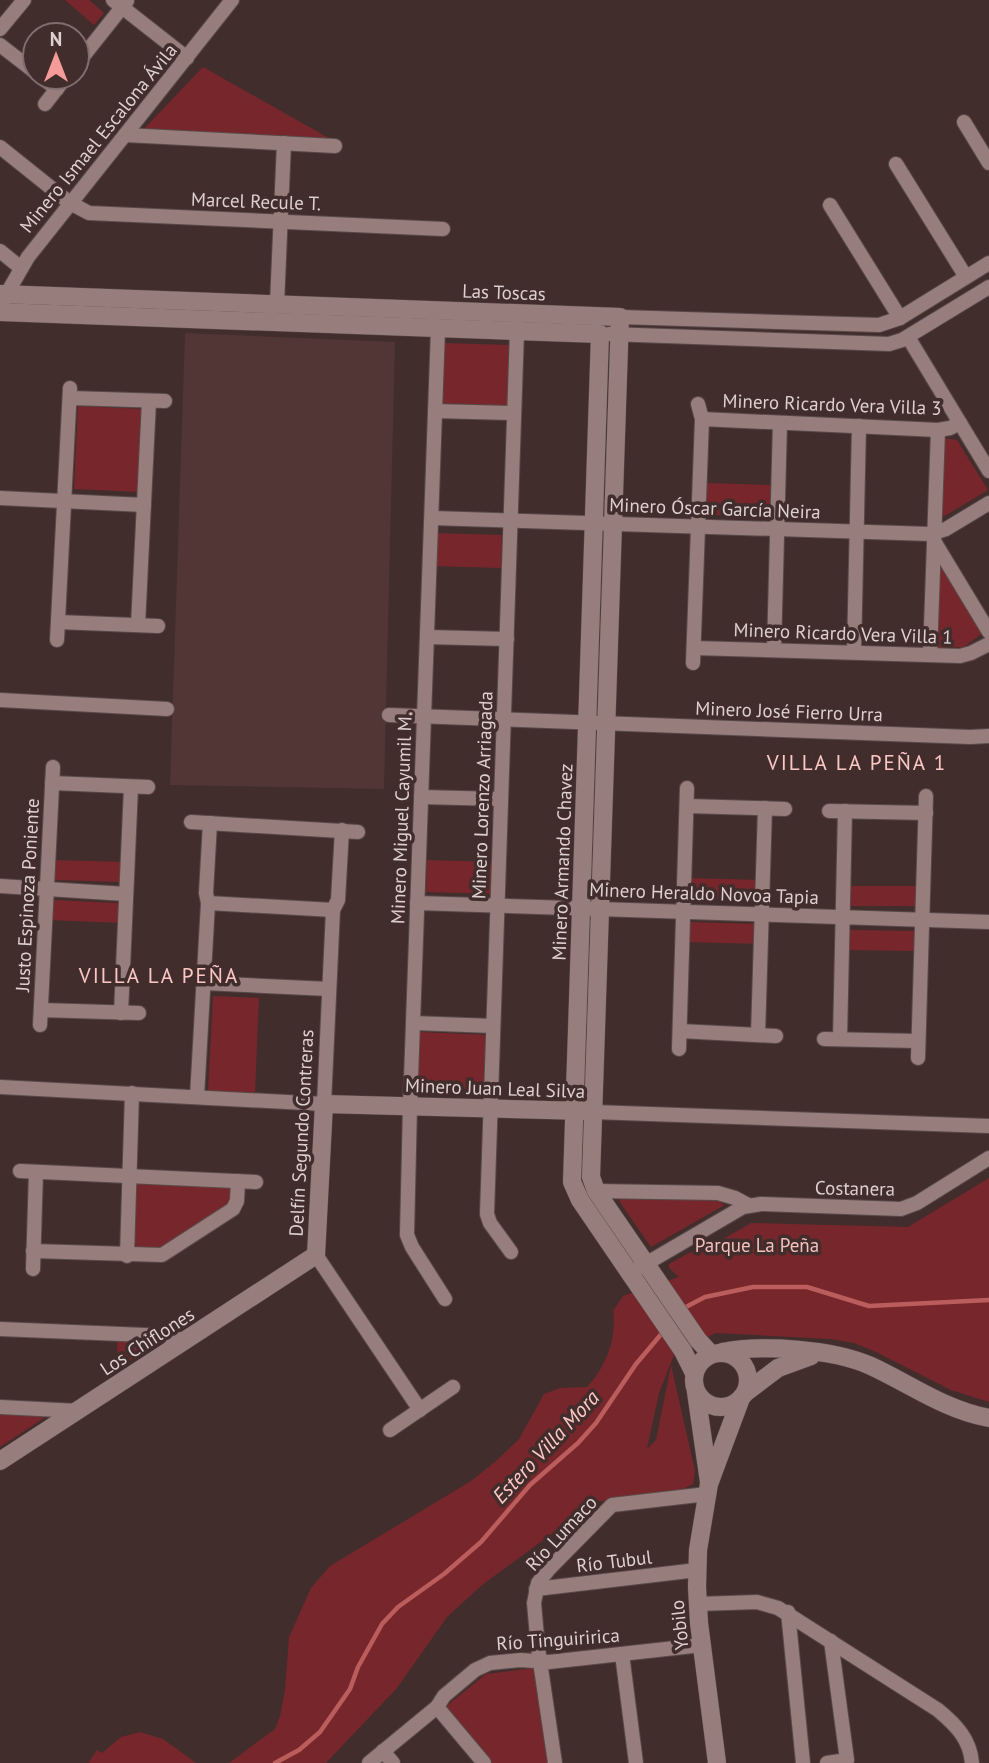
<svg xmlns="http://www.w3.org/2000/svg" width="989" height="1763" font-family="'PT Sans',sans-serif">
<style>
.built{fill:#513635}
.green{fill:#77272b}
.lines{fill:none;stroke-linecap:round;stroke-linejoin:round}
.stream{stroke:#bb5d5d;stroke-width:4.5}
.minor-casing{stroke:#5a4949;stroke-width:16}
.tertiary-casing{stroke:#5a4949;stroke-width:19}
.secondary-casing{stroke:#5a4949;stroke-width:19}
.minor{stroke:#977e7d;stroke-width:14}
.tertiary{stroke:#977e7d;stroke-width:18}
.secondary{stroke:#977e7d;stroke-width:18}
.labels{text-anchor:middle;stroke-width:7;stroke-linejoin:round;paint-order:stroke}
.street-label{font-size:19px;fill:#ded0d0;stroke:#412d2c}
.park-label{font-size:19px;fill:#f5c1be;stroke:#412d2c}
.neighbourhood-label{font-size:21px;letter-spacing:2px;fill:#fbc7c5;stroke:#412d2c}
.water-label{font-size:21px;font-style:italic;fill:#fcc7c5;stroke:#412d2c}
</style>
<rect width="100%" height="100%" fill="#412d2c"/>
<path class="built" d="M 185,333 L 395,342 L 384,789 L 170,785 Z"/>
<g class="green">
<path d="M 65,0 L 89,0 L 104,13 L 94,25 Z"/>
<path d="M 203,67 L 341,145 L 140,133 Z"/>
<path d="M 444,343 L 511,345 L 509,406 L 441,403 Z"/>
<path d="M 78,406 L 143,409 L 139,492 L 74,489 Z"/>
<path d="M 944,438 L 957,440 L 988,490 L 941,518 Z"/>
<path d="M 706,483 L 774,485 L 774,517 L 705,515 Z"/>
<path d="M 433,533 L 502,535 L 501,568 L 432,566 Z"/>
<path d="M 938,558 L 984,632 L 964,647 L 936,648 Z"/>
<path d="M 52,860 L 124,862 L 121,882 L 54,880 Z"/>
<path d="M 427,860 L 495,862 L 494,894 L 426,892 Z"/>
<path d="M 688,878 L 760,880 L 757,900 L 690,898 Z"/>
<path d="M 847,886 L 919,886 L 916,906 L 849,906 Z"/>
<path d="M 55,900 L 117,903 L 121,907 L 120,923 L 50,920 L 51,902 Z"/>
<path d="M 690,922 L 757,924 L 759,944 L 687,942 Z"/>
<path d="M 849,930 L 916,931 L 918,951 L 846,950 Z"/>
<path d="M 213,996 L 259,998 L 255,1093 L 208,1091 Z"/>
<path d="M 420,1032 L 488,1035 L 486,1095 L 418,1093 Z"/>
<path d="M 989,1178 L 989,1402 L 951,1390 L 876,1352 L 854,1343 L 831,1339 L 715,1333 L 674,1355 L 659,1393 L 647,1449 L 656,1440 L 671,1365 L 695,1471 L 693,1484 L 683,1489 L 595,1502 L 482,1585 L 447,1617 L 397,1688 L 326,1763 L 229,1763 L 275,1729 L 280,1716 L 285,1690 L 289,1637 L 311,1588 L 330,1566 L 471,1481 L 496,1461 L 519,1439 L 544,1394 L 560,1388 L 587,1387 C 606,1367 617,1338 613,1311 L 623,1296 L 679,1277 L 669,1268 L 669,1264 L 689,1253 L 709,1247 L 751,1223 L 908,1227 Z"/>
<path d="M 137,1181 L 228,1185 L 234,1190 L 232,1203 L 163,1250 L 138,1249 L 135,1244 L 135,1184 Z"/>
<path d="M 714,1197 L 724,1205 L 723,1206 L 651,1247 L 619,1201 L 622,1199 Z"/>
<path d="M 118,1337 L 163,1339 L 116,1370 Z"/>
<path d="M 0,1414 L 47,1416 L 0,1447 Z"/>
<path d="M 534,1668 L 547,1763 L 491,1763 L 444,1708 L 486,1674 Z"/>
<path d="M 140,1732 L 163,1739 L 196,1763 L 88,1763 L 97,1750 L 102,1753 L 121,1737 Z"/>
</g>
<g class="lines">
<g class="stream">
<path d="M 682,1309 L 705,1297 L 753,1287 L 807,1287 L 869,1306 L 989,1300"/>
<path d="M 275,1763 L 299,1750 L 320,1732 L 350,1689 L 358,1667 L 382,1624 L 398,1607 L 444,1574 L 481,1542 L 530,1485 L 578,1443 L 596,1423 L 636,1364 L 663,1332"/>
</g>
<g class="minor-casing">
<g id="minor">
<path d="M 113,0 L 187,58"/>
<path d="M 0,29 L 24,0"/>
<path d="M 0,45 L 35,72"/>
<path d="M 77,64 L 127,1"/>
<path d="M 41,77 L 57,89"/>
<path d="M 45,104 L 66,77"/>
<path d="M 964,122 L 989,163"/>
<path d="M 125,135 L 335,146"/>
<path d="M 0,147 L 70,203 L 89,213 L 443,229"/>
<path d="M 896,164 L 966,277"/>
<path d="M 830,205 L 900,318"/>
<path d="M 0,251 L 21,268"/>
<path d="M 2,302 L 28,257 L 232,0"/>
<path d="M 277,304 L 284,143"/>
<path d="M 620,317 L 879,325 L 900,318 L 989,263"/>
<path d="M 438,329 L 410,1106 L 407,1235 L 412,1247 L 445,1299"/>
<path d="M 609,334 L 889,344 L 902,340 L 989,287"/>
<path d="M 908,337 L 989,471"/>
<path d="M 70,398 L 165,401"/>
<path d="M 435,411 L 514,413"/>
<path d="M 702,419 L 938,430 L 950,428 L 960,423"/>
<path d="M 0,498 L 144,505"/>
<path d="M 432,518 L 930,534 L 946,529 L 989,503"/>
<path d="M 934,541 L 989,632"/>
<path d="M 58,622 L 158,626"/>
<path d="M 138,625 L 149,401"/>
<path d="M 427,637 L 507,639"/>
<path d="M 57,640 L 70,388"/>
<path d="M 694,648 L 960,656 L 971,653 L 989,644"/>
<path d="M 774,650 L 780,423"/>
<path d="M 854,652 L 859,426"/>
<path d="M 930,655 L 938,430"/>
<path d="M 693,663 L 702,419 L 698,404"/>
<path d="M 0,700 L 167,709"/>
<path d="M 389,715 L 970,737 L 989,736"/>
<path d="M 52,783 L 148,787"/>
<path d="M 421,797 L 501,799"/>
<path d="M 687,806 L 785,809"/>
<path d="M 829,811 L 926,813"/>
<path d="M 191,822 L 358,832"/>
<path d="M 0,886 L 126,894"/>
<path d="M 208,903 L 333,910"/>
<path d="M 417,903 L 989,922"/>
<path d="M 204,983 L 329,989"/>
<path d="M 41,1010 L 139,1013"/>
<path d="M 121,1013 L 131,787"/>
<path d="M 413,1023 L 493,1026"/>
<path d="M 40,1025 L 53,767"/>
<path d="M 680,1031 L 776,1036"/>
<path d="M 758,1035 L 765,808"/>
<path d="M 824,1039 L 918,1041"/>
<path d="M 840,1039 L 845,811"/>
<path d="M 679,1049 L 687,788"/>
<path d="M 918,1058 L 926,796"/>
<path d="M 0,1087 L 324,1104 L 333,910 L 338,900 L 342,830"/>
<path d="M 197,1097 L 208,903 L 206,893 L 210,823"/>
<path d="M 593,1112 L 989,1126"/>
<path d="M 20,1171 L 256,1182"/>
<path d="M 596,1191 L 718,1193 L 735,1198 L 748,1205"/>
<path d="M 33,1251 L 162,1255 L 233,1209 L 237,1201 L 238,1181"/>
<path d="M 511,1252 L 490,1223 L 487,1214 L 517,331"/>
<path d="M 316,1255 L 420,1410"/>
<path d="M 127,1256 L 132,1093"/>
<path d="M 33,1269 L 36,1172"/>
<path d="M 637,1269 L 743,1207 L 761,1204 L 901,1209 L 917,1203 L 989,1158"/>
<path d="M 0,1329 L 169,1336 L 185,1341"/>
<path d="M 0,1407 L 78,1411"/>
<path d="M 390,1430 L 453,1387"/>
<path d="M 536,1589 L 697,1570"/>
<path d="M 698,1604 L 757,1602 L 778,1608 L 938,1710 C 956,1725 970,1739 972,1763"/>
<path d="M 788,1612 L 803,1763"/>
<path d="M 622,1654 L 636,1763"/>
<path d="M 437,1707 L 484,1763"/>
<path d="M 383,1751 L 393,1763"/>
<path d="M 369,1763 L 437,1707 L 444,1696 L 475,1670 L 490,1663 L 520,1660 L 549,1662 L 702,1645"/>
<path d="M 555,1763 L 538,1648 L 534,1603 L 538,1583 L 549,1569 L 612,1505 L 707,1494"/>
<path d="M 827,1763 L 847,1760 L 831,1641"/>
</g>
</g>
<g class="tertiary-casing">
<g id="tertiary">
<path d="M 0,294 L 620,317 L 591,1177 L 596,1191 L 698,1340 L 711,1354"/>
<path d="M 0,312 L 600,334 L 572,1182 L 580,1200 L 683,1351 L 694,1373"/>
<path d="M 0,1461 L 316,1255 L 324,1104 L 586,1111"/>
</g>
</g>
<g class="secondary-casing">
<g id="secondary">
<path d="M 722,1352 C 762,1344 833,1349 871,1366 C 910,1384 945,1410 989,1418"/>
<circle cx="721" cy="1380" r="27"/>
<path d="M 696,1392 L 709,1482"/>
<path d="M 745,1393 L 778,1368 L 811,1356"/>
<path d="M 717,1763 L 699,1623 L 697,1587 L 698,1550 L 709,1484 L 741,1398"/>
</g>
</g>
<use href="#minor" class="minor"/>
<use href="#tertiary" class="tertiary"/>
<use href="#secondary" class="secondary"/>
</g>
<g class="labels">
<g class="street-label">
<text transform="translate(98 138) rotate(-51)" y="7">Minero Ismael Escalona Ávila</text>
<text transform="translate(256 201) rotate(2)" y="7">Marcel Recule T.</text>
<text transform="translate(504 292) rotate(2)" y="7">Las Toscas</text>
<text transform="translate(832 404) rotate(2)" y="7">Minero Ricardo Vera Villa 3</text>
<text transform="translate(715 508) rotate(2)" y="7">Minero Óscar García Neira</text>
<text transform="translate(843 633) rotate(2)" y="7">Minero Ricardo Vera Villa 1</text>
<text transform="translate(789 711) rotate(2)" y="7">Minero José Fierro Urra</text>
<text transform="translate(482 795) rotate(-88)" y="7">Minero Lorenzo Arriagada</text>
<text transform="translate(401 818) rotate(-88)" y="7">Minero Miguel Cayumil M.</text>
<text transform="translate(562 862) rotate(-88)" y="7">Minero Armando Chavez</text>
<text transform="translate(704 893) rotate(2)" y="7">Minero Heraldo Novoa Tapia</text>
<text transform="translate(27 895) rotate(-87)" y="7">Justo Espinoza Poniente</text>
<text transform="translate(495 1088) rotate(2)" y="7">Minero Juan Leal Silva</text>
<text transform="translate(301 1133) rotate(-87)" y="7">Delfín Segundo Contreras</text>
<text transform="translate(855 1188) rotate(1)" y="7">Costanera</text>
<text transform="translate(147 1341) rotate(-33)" y="7">Los Chiflones</text>
<text transform="translate(561 1533) rotate(-47)" y="7">Río Lumaco</text>
<text transform="translate(614 1561) rotate(-7)" y="7">Río Tubul</text>
<text transform="translate(679 1625) rotate(-96)" y="7">Yobilo</text>
<text transform="translate(558 1639) rotate(-4)" y="7">Río Tinguiririca</text>
</g>
<g class="park-label">
<text x="757" y="1252">Parque La Peña</text>
</g>
<g class="neighbourhood-label">
<text x="857" y="770">VILLA LA PEÑA 1</text>
<text x="159" y="983">VILLA LA PEÑA</text>
</g>
<g class="water-label">
<text transform="translate(546 1447) rotate(-47)" y="7">Estero Villa Mora</text>
</g>
</g>
<g transform="translate(56 56)"><circle r="33" fill="#412d2c" stroke="#806e6e" stroke-width="2"/>
<path d="M0-5L12 26L0 18L-12 26Z" fill="#f59b99"/>
<text y="-10" font-size="19" font-weight="bold" text-anchor="middle" fill="#ded0d0">N</text>
</g>
</svg>
